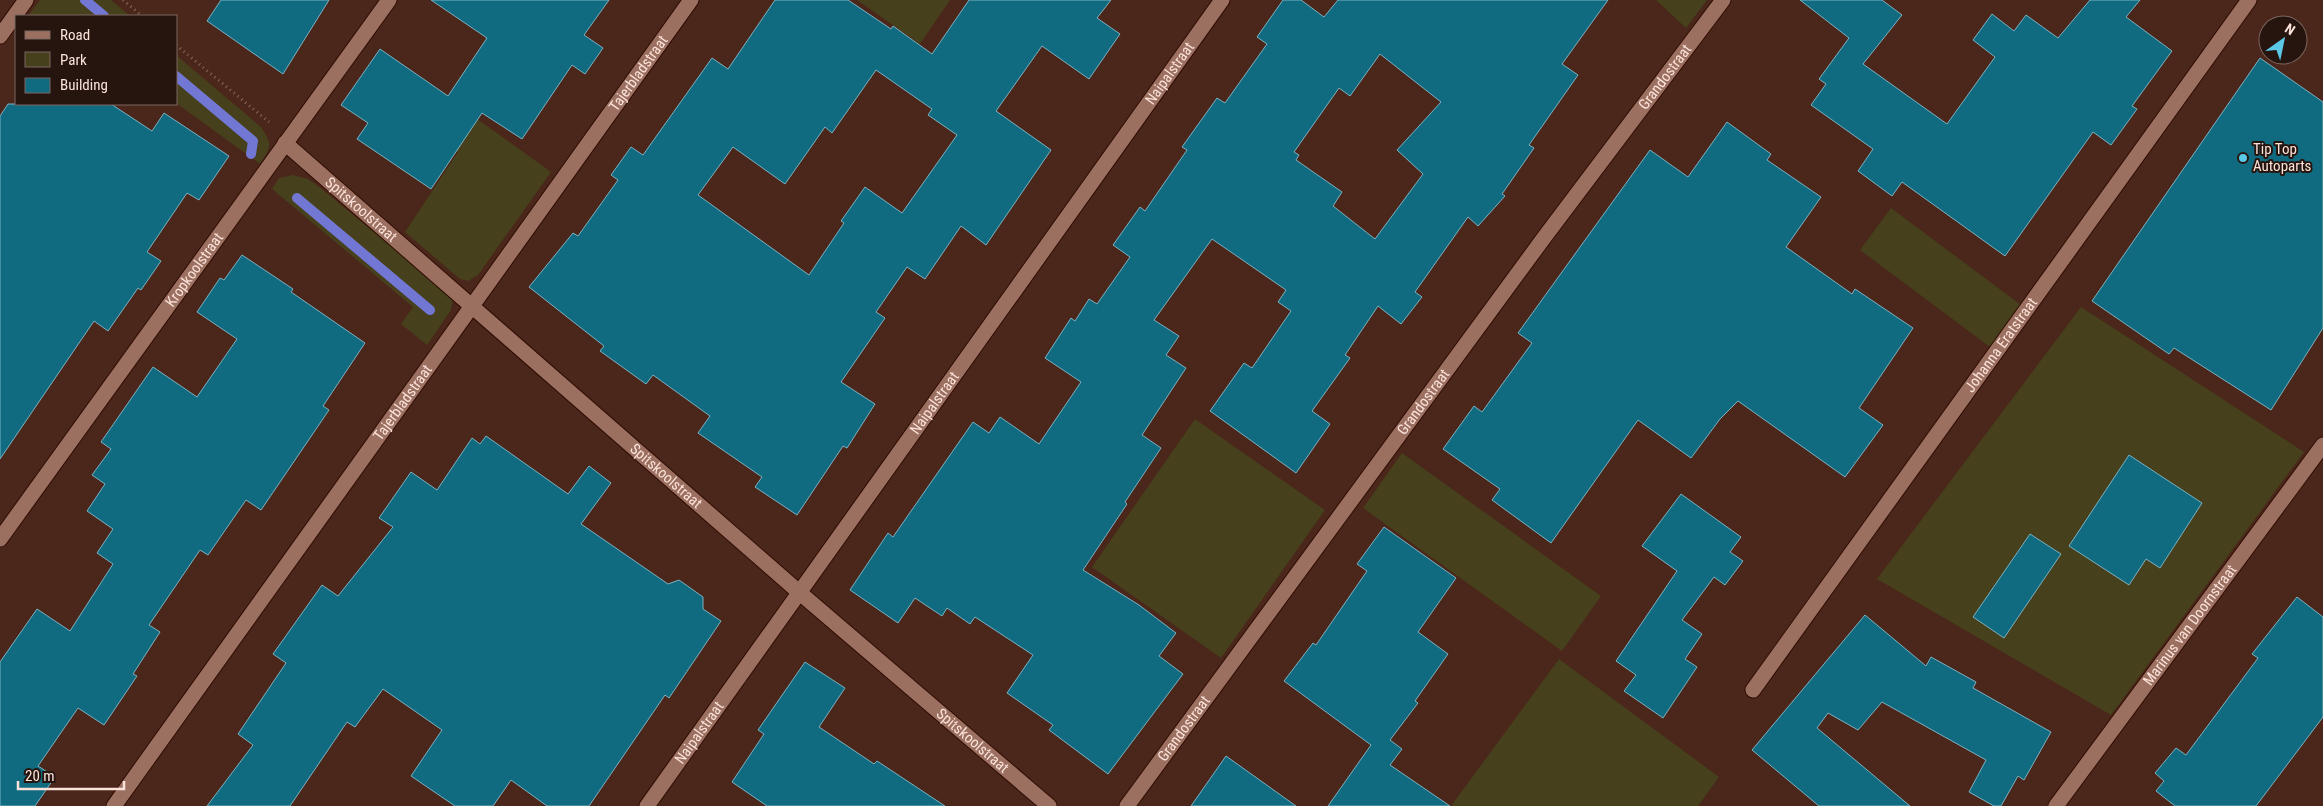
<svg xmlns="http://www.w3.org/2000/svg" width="2323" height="806" font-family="'Roboto Condensed',sans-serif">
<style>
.green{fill:#46401c}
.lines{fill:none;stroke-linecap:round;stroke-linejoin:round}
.stream{stroke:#7377d4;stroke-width:10}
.building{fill:#116b80;stroke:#7cb1c1;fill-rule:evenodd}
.street-casing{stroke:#300d03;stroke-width:17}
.path{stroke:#88675c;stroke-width:3;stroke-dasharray:1 4;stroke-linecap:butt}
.street{stroke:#9b7061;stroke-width:15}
.poi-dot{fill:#5bc8e7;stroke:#26150f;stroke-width:2}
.labels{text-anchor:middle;stroke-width:4;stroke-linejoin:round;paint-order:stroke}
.street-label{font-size:15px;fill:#fce3da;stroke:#26150f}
.poi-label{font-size:15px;fill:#fce3da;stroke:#26150f;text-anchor:start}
</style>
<rect width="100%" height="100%" fill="#4b261a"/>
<g class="green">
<path d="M 40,0 L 111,0 L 130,16 L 28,16 Z"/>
<path d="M 857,0 L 950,0 L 920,44 Z"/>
<path d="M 1656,0 L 1707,0 L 1686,28 Z"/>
<path d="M 176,55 L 261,127 C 273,145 271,147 260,164 L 176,103 Z"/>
<path d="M 469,113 L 551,172 L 478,275 L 468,281 L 460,279 L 405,232 L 458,152 L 448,145 Z"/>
<path d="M 293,175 L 308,179 L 323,190 L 453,298 L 451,310 L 427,345 L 401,324 L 413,307 L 272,189 L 279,178 Z"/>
<path d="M 1891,208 L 2021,305 L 1990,347 L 1860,250 Z"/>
<path d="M 2081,307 L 2304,452 L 2111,715 L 1877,579 Z"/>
<path d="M 1195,419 L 1325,510 L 1221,658 L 1092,567 Z"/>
<path d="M 1402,453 L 1601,596 L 1562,651 L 1363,508 Z"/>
<path d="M 1559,659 L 1719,777 L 1698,806 L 1451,806 Z"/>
</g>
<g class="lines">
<g class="stream">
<path d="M 85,0 L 104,16"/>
<path d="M 176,76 L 253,141 L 251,154"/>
<path d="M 297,198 L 430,310"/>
</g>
</g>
<g class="building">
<path d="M 221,0 L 329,0 L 283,74 L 207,21 Z"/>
<path d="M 431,0 L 609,0 L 584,35 L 603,48 L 585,74 L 572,65 L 522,139 L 482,113 L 431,189 L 357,139 L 368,123 L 341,105 L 380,49 L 448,96 L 487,38 Z"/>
<path d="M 775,0 L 848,0 L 891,29 L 893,26 L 932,54 L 969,0 L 1111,0 L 1097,18 L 1120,34 L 1089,79 L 1042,46 L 996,111 L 1051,150 L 986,245 L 961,226 L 925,279 L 907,267 L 876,312 L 885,318 L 841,382 L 875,404 L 847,448 L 843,446 L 797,515 L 755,487 L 762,477 L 698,433 L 710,416 L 653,375 L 646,384 L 600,351 L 604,346 L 529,287 L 573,233 L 578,236 L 618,180 L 611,175 L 631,147 L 643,155 L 712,58 L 728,69 ZM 876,70 L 932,109 L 928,115 L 957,135 L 902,213 L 865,187 L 841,221 L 844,223 L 809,275 L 698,195 L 733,147 L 785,184 L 825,127 L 832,133 Z"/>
<path d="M 1283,0 L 1301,0 L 1324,17 L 1338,0 L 1608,0 L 1562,64 L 1578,75 L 1529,145 L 1534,148 L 1502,194 L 1505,196 L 1478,226 L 1468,217 L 1415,292 L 1422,297 L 1401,324 L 1378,306 L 1345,355 L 1350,358 L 1312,411 L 1330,424 L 1296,473 L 1210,411 L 1244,363 L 1252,368 L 1291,311 L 1278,302 L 1286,290 L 1212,239 L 1154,320 L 1179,336 L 1166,355 L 1186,368 L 1142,435 L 1161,448 L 1125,502 L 1127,504 L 1083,570 L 1139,605 L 1176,633 L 1159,656 L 1183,674 L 1108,774 L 1049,730 L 1053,725 L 1007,693 L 1033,655 L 975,617 L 970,624 L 947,608 L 942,616 L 915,598 L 898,623 L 850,590 L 888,533 L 893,537 L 973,422 L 989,433 L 1000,417 L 1039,444 L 1081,382 L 1045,358 L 1071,318 L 1075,321 L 1089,299 L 1097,304 L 1130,257 L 1113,245 L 1140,207 L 1145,211 L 1187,150 L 1182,147 L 1217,98 L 1225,103 L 1267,44 L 1257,37 ZM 1380,54 L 1441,102 L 1397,150 L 1423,174 L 1375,239 L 1333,206 L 1342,192 L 1296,160 L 1299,155 L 1294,152 L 1339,88 L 1350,96 Z"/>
<path d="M 1800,0 L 1882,0 L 1902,15 L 1863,64 L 1947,124 L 1995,57 L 1973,40 L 1992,14 L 2014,31 L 2026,15 L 2058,38 L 2090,0 L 2140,0 L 2126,17 L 2172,51 L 2132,106 L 2137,109 L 2111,145 L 2093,132 L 2005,256 L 1902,182 L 1892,196 L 1858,171 L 1873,149 L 1811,105 L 1826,84 L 1819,79 L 1849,38 Z"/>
<path d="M 2260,58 L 2323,102 L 2323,328 L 2271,410 L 2174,348 L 2169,354 L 2092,301 Z"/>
<path d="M 8,104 L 111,104 L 152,131 L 164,113 L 229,156 L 199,200 L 187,193 L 147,252 L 161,261 L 141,290 L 138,288 L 108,331 L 94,321 L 0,459 L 0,116 Z"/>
<path d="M 1727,122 L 1771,154 L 1767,160 L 1821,197 L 1786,247 L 1852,294 L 1855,289 L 1913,328 L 1859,408 L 1883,425 L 1845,477 L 1738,401 L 1720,419 L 1691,458 L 1638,420 L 1551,543 L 1492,500 L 1500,489 L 1443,449 L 1474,406 L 1482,412 L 1532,343 L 1518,333 L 1650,150 L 1688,177 Z"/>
<path d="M 242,255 L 293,289 L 291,292 L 365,343 L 323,406 L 329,410 L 261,510 L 246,500 L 208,555 L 200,550 L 149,625 L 160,632 L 133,674 L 137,676 L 104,725 L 78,708 L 38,766 L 55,777 L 35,806 L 0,806 L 0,662 L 37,609 L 70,631 L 113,564 L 97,553 L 113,529 L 87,511 L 105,484 L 92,475 L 111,449 L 101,442 L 153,367 L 197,397 L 237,339 L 197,312 L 220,278 L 224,280 Z"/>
<path d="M 486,436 L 568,494 L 589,466 L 611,483 L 581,524 L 668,584 L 679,580 L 703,597 L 703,609 L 721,621 L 669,698 L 665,695 L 589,806 L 547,806 L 511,780 L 493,806 L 455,806 L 411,776 L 442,730 L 383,689 L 355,727 L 347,722 L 290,806 L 207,806 L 253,745 L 238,734 L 286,663 L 273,654 L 322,585 L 338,596 L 393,527 L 379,518 L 411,472 L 437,490 L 472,438 L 480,444 Z"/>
<path d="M 2129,455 L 2202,503 L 2160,568 L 2146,559 L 2129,585 L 2069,546 Z"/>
<path d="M 1681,494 L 1741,537 L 1730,552 L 1743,561 L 1725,585 L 1714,577 L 1682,620 L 1702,634 L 1685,659 L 1697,667 L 1663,718 L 1624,691 L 1636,675 L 1616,661 L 1677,571 L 1642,546 Z"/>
<path d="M 1384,527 L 1456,578 L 1418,632 L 1448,654 L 1415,701 L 1418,703 L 1390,740 L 1402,749 L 1390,765 L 1450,806 L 1328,806 L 1371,745 L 1284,681 L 1313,643 L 1316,645 L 1367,571 L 1357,564 Z"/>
<path d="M 2030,534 L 2061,554 L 2004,638 L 1973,617 Z"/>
<path d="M 2297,597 L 2323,617 L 2323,717 L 2256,806 L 2175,806 L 2156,791 L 2164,781 L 2155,773 L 2176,748 L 2186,755 L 2258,658 L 2252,654 Z"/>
<path d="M 1865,615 L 1926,666 L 1931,657 L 1976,682 L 1973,688 L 2051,732 L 2024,780 L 2018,776 L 2001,806 L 1994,806 L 1969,792 L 1986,760 L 1882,702 L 1858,730 L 1828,713 L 1817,728 L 1910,806 L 1819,806 L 1752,750 Z"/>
<path d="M 805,662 L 845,688 L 819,727 L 874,764 L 877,761 L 945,806 L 767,806 L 732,782 L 764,734 L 758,730 Z"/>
<path d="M 1226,756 L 1296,806 L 1191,806 Z"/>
</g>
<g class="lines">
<g class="street-casing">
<g id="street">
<path d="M 0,36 L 26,0"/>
<path id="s1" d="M 285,143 L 800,593 L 1049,806"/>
<path id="s2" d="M 0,539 L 389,0"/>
<path id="s3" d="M 1753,690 L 2249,0"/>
<path id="s4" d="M 114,806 L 691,0"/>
<path id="s5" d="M 647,806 L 1222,0"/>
<path id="s6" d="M 1127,806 L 1543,239 L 1723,0"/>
<path id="s7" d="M 2056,806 L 2323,445"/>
</g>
</g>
<g class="path">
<path d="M 123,0 L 142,16"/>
<path d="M 176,45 L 269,122"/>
</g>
<use href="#street" class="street"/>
</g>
<circle class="poi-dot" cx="2243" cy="158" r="5"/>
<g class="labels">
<g class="street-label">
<text dy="5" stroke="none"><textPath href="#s5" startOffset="900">Naipalstraat</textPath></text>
<text dy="5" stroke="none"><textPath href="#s4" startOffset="901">Tajerbladstraat</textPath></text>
<text dy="5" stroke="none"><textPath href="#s6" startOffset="906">Grandostraat</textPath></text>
<text dy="5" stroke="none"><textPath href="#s1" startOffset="101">Spitskoolstraat</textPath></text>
<text dy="5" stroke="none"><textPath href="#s2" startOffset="332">Kropkoolstraat</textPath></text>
<text dy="5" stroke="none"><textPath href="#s3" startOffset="425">Johanna Eratstraat</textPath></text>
<text dy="5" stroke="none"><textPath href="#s6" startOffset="501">Grandostraat</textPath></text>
<text dy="5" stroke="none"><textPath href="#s5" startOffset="495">Naipalstraat</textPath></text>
<text dy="5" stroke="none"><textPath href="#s4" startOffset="496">Tajerbladstraat</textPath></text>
<text dy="5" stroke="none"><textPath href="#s1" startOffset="506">Spitskoolstraat</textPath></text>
<text dy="5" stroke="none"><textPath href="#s7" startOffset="225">Marinus van Doornstraat</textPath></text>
<text dy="5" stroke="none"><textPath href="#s6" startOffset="96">Grandostraat</textPath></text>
<text dy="5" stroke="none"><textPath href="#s5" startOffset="90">Naipalstraat</textPath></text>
<text dy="5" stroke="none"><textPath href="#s1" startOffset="911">Spitskoolstraat</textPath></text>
</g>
<g class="poi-label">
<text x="2253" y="154">Tip Top<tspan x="2253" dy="17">Autoparts</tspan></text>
</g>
</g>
<rect x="15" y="15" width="162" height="90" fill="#26150f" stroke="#7c6760"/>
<rect x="25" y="31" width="25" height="8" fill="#9b7061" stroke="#7c6760"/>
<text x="60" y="40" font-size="15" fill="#fce3da">Road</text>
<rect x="25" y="52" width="25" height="15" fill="#46401c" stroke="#7c6760"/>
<text x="60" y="65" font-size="15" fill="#fce3da">Park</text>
<rect x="25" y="78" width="25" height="15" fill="#116b80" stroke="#7c6760"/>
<text x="60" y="90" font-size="15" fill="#fce3da">Building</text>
<g transform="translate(2283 40) rotate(33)"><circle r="24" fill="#26150f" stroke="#7c6760"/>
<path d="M0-4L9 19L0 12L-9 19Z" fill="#5bc8e7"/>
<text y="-8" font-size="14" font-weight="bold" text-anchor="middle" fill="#fce3da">N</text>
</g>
<path d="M18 781v8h106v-8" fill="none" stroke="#fce3da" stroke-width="2.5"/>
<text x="25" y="781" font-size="15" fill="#fce3da" stroke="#26150f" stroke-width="4" paint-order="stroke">20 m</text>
</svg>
